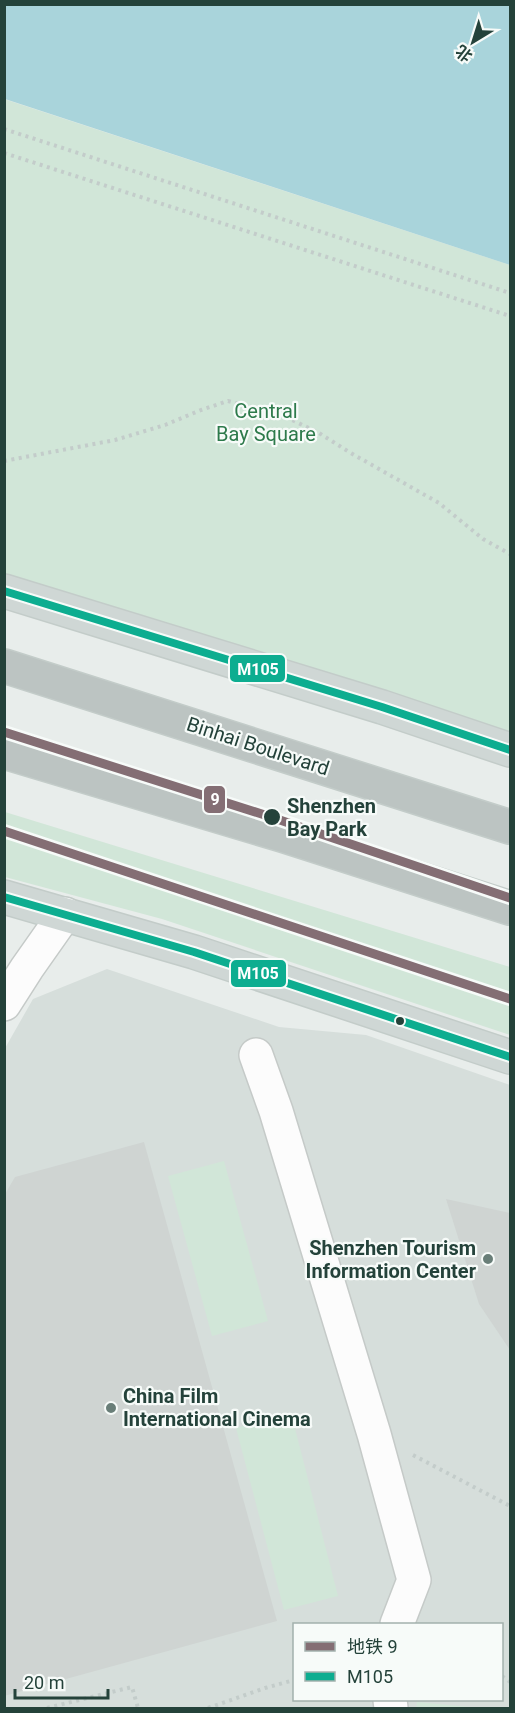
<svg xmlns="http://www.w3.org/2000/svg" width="515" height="1713" font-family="Roboto,'Noto Sans SC',sans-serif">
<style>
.built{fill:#d6dedb;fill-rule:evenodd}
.green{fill:#d1e6d8}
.water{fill:#a9d4db}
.building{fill:#cfd4d2}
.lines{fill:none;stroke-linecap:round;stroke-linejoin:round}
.minor-casing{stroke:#c5cac8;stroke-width:36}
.major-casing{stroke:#c3ccc9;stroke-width:36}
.highway-casing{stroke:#c3ccc9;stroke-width:36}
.path{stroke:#c3ccca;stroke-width:4;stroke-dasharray:3 4.5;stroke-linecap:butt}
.minor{stroke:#fcfcfc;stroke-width:33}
.major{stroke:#cfd7d5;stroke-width:33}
.highway{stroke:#bcc4c2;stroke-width:33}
.bus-1-casing{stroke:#f7fbf9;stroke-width:12}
.bus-1{stroke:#0dad90;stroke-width:8}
.metro-1-casing{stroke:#f7fbf9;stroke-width:14}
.metro-1{stroke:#846e74;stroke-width:9}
.stop-dot{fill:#24423a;stroke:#f7fbf9;stroke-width:2}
.poi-dot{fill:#697e78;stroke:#f7fbf9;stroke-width:2}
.labels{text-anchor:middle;stroke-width:4.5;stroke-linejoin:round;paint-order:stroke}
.park-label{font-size:20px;fill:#2d7a4b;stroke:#f7fbf9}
.street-label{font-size:20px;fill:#24423a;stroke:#f7fbf9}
.stop-label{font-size:20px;font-weight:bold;fill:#24423a;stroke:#f7fbf9;text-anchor:start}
.poi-label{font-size:20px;font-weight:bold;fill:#24423a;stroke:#f7fbf9;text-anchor:end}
.line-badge{stroke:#f7fbf9;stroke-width:2}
.badge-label{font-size:16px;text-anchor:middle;font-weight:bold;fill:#fff}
</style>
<rect width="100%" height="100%" fill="#e8edeb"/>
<path class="built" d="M 107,969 L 279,1027 L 366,1035 L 510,1085 L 510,1708 L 5,1708 L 4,1050 L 33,999 ZM 294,1624 L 502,1624 L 502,1700 L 294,1700 Z"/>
<g class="green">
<path d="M 4,99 L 510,265 L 510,735 L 5,580 Z"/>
<path d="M 5,812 L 510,967 L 510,1035 L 162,919 L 5,877 Z"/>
<path d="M 224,1161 L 268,1321 L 212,1336 L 168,1176 Z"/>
<path d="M 291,1413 L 338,1596 L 284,1610 L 236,1428 Z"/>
<path d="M 417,1702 L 480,1708 L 482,1708 L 416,1708 Z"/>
</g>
<path class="water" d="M 4,5 L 510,5 L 510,265 L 5,99 Z"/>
<g class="building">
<path d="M 144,1142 L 277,1621 L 4,1696 L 4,1196 L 15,1177 Z"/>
<path d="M 446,1199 L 510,1213 L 510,1350 L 479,1304 Z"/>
</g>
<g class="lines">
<g class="minor-casing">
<g id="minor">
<path d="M 4,1004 L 27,968 L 65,914"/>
<path d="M 256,1055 L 276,1111 L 374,1434 L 414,1580 L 397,1624"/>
<path d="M 390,1700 L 391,1708"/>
</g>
</g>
<g class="major-casing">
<g id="major">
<path d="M 4,591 L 382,707 L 510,750"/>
<path d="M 4,897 L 194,952 L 510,1057"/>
</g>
</g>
<g class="highway-casing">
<g id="highway">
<path d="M 4,666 L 510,827"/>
<path d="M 4,752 L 282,835 L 510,908"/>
</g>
</g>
<g class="path">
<path d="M 4,129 L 510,293"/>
<path d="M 4,153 L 510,316"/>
<path d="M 4,461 L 115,440 L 165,425 L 201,410 L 228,401 L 284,416 L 319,433 L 349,452 L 439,503 L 483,539 L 510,554"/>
<path d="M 413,1455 L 510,1506"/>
<path d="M 502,1676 L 510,1682"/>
<path d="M 47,1708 L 132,1687 L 138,1708"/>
<path d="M 208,1708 L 265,1688 L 294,1680"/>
</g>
<use href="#minor" class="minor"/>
<use href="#major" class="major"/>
<use href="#highway" class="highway"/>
<g class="bus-1-casing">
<g id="bus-1">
<path d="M 4,591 L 382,707 L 510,750"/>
<path d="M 4,897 L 194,952 L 510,1057"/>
</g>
</g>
<use href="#bus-1" class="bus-1"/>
<g class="metro-1-casing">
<g id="metro-1">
<path d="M 4,732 L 271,817 L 510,898"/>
<path d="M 4,831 L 510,999"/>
</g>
</g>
<use href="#metro-1" class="metro-1"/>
</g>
<g class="stop-dot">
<circle cx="272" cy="817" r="9"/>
<circle cx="400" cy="1021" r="5"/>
</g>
<g class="poi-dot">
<circle cx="488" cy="1259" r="6"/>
<circle cx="111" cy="1408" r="6"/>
</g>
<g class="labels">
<g class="park-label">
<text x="266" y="418">Central<tspan x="266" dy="23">Bay Square</tspan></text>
</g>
<g class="street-label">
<text transform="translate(258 746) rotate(18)" y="7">Binhai Boulevard</text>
</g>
<g class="stop-label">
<text x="287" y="813">Shenzhen<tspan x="287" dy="23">Bay Park</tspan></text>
</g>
<g class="poi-label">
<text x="476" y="1255">Shenzhen Tourism<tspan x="476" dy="23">Information Center</tspan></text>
<text x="123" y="1403" text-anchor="start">China Film<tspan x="123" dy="23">International Cinema</tspan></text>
</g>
</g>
<g class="line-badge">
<rect x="229" y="654" width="57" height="29" rx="6" fill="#0dad90"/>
<rect x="203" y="785" width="23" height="29" rx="6" fill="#846e74"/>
<rect x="230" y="959" width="57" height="29" rx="6" fill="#0dad90"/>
</g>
<g class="badge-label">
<text x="258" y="675">M105</text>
<text x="215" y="805">9</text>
<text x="258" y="979">M105</text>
</g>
<rect width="515" height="1713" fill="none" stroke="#24423a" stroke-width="12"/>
<rect x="293" y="1623" width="210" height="78" fill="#f7fbf9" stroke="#a3b1ad" stroke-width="1.5"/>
<rect x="305" y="1642" width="30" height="9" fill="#846e74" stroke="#a3b1ad" stroke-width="1.5"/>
<text x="347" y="1653" font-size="18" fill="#24423a">地铁 9</text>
<rect x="305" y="1672" width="30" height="9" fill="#0dad90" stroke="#a3b1ad" stroke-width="1.5"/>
<text x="347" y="1683" font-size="18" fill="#24423a">M105</text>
<g transform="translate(473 42) rotate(218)" stroke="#f7fbf9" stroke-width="4.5" paint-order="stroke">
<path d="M0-4.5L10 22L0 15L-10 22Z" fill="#24423a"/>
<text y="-9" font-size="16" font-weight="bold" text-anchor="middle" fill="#24423a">北</text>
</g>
<path d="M15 1689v9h93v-9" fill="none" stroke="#24423a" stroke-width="3"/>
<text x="24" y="1689" font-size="18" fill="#24423a" stroke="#f7fbf9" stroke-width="4.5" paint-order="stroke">20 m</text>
</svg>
